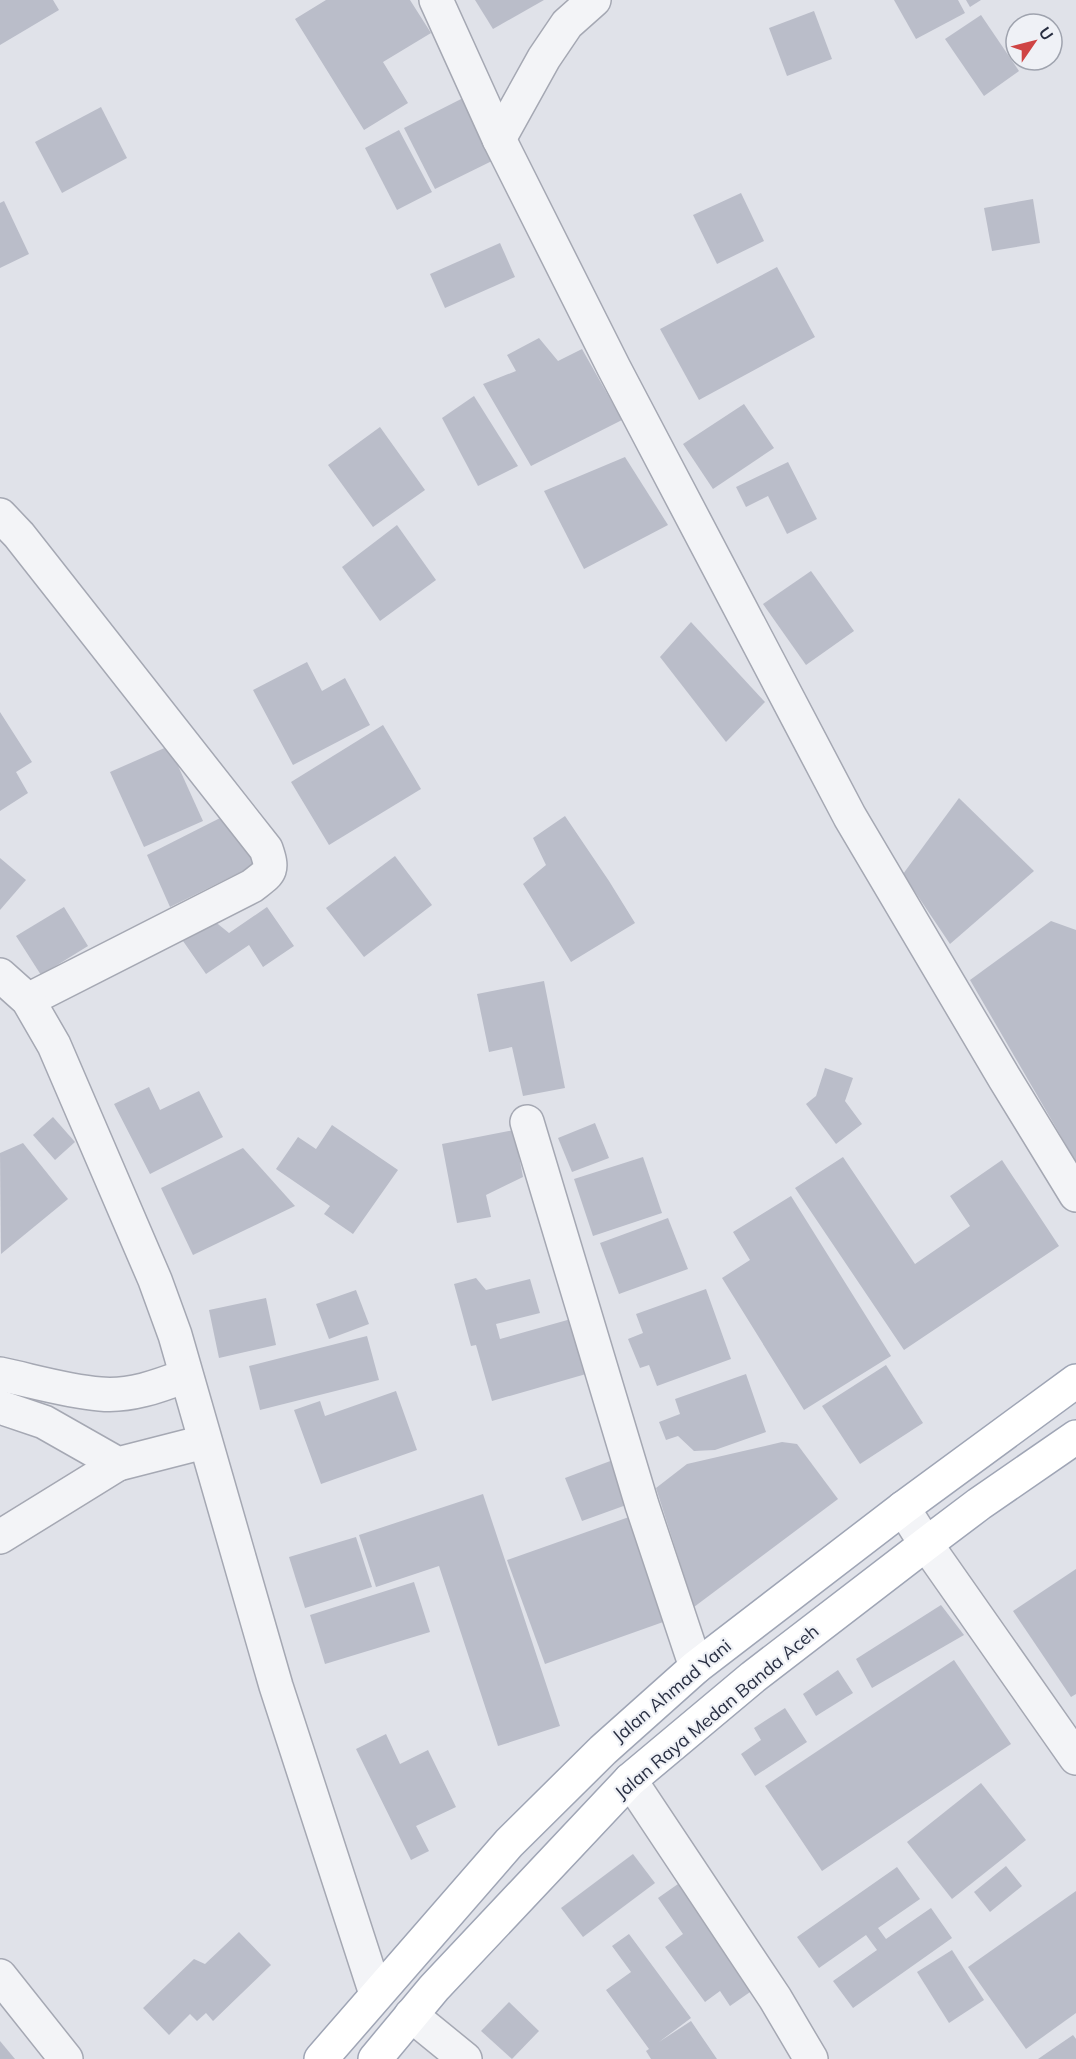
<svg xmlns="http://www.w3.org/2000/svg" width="1076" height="2059" font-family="Mulish,sans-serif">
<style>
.building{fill:#babdc9}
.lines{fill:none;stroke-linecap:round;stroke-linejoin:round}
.minor-casing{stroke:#a5a8b3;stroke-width:36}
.major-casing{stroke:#9fa5b5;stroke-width:36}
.minor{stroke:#f3f4f7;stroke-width:33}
.major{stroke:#fff;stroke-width:33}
.labels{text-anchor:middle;stroke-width:4.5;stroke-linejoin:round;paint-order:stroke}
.street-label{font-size:18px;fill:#282e41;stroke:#eff1f6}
</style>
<rect width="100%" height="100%" fill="#e0e2e9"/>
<g class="building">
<path d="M 0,0 L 53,0 L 59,10 L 0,45 Z"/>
<path d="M 326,0 L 410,0 L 431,33 L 383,62 L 408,103 L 364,130 L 295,19 Z"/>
<path d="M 475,0 L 544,0 L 493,29 Z"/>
<path d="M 894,0 L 958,0 L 965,13 L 916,39 Z"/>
<path d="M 966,0 L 981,0 L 970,7 Z"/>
<path d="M 814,11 L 832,59 L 787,76 L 769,28 Z"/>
<path d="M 981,15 L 1019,71 L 984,96 L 945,39 Z"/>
<path d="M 465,97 L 496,159 L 435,189 L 404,128 Z"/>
<path d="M 101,107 L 127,158 L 62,193 L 35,142 Z"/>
<path d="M 399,130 L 432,192 L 397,210 L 365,148 Z"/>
<path d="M 741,193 L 764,241 L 717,264 L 693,215 Z"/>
<path d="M 1033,199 L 1040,243 L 992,251 L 984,208 Z"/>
<path d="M 4,201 L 29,254 L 0,268 L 0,203 Z"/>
<path d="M 500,243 L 515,277 L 445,308 L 430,274 Z"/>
<path d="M 777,267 L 815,337 L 699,400 L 660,329 Z"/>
<path d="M 539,338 L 558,361 L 582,349 L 622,420 L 531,466 L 483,384 L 516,371 L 507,355 Z"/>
<path d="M 474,396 L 518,466 L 478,486 L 442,418 Z"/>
<path d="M 744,404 L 774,448 L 713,489 L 683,444 Z"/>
<path d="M 380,427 L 425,490 L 373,527 L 328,465 Z"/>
<path d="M 625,457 L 668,525 L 584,569 L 544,491 Z"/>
<path d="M 788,462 L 817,519 L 787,534 L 768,496 L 746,507 L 736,487 Z"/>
<path d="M 397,525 L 436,580 L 380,621 L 342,567 Z"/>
<path d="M 811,571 L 854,631 L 806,665 L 763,604 Z"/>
<path d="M 691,622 L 765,702 L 726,742 L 660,657 Z"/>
<path d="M 307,662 L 322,691 L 345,678 L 370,725 L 293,765 L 253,690 Z"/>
<path d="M 0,712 L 32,762 L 16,772 L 28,793 L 0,811 Z"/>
<path d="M 383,725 L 421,789 L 329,845 L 291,782 Z"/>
<path d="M 169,746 L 203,821 L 144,847 L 110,772 Z"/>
<path d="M 959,798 L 1034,871 L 950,944 L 903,874 Z"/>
<path d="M 224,816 L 259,863 L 170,907 L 147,855 Z"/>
<path d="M 565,816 L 609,881 L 635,923 L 571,962 L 523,884 L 546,865 L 533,838 Z"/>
<path d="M 395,856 L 432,905 L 364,957 L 326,908 Z"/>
<path d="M 0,858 L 26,880 L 0,910 Z"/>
<path d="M 64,907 L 88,946 L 41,975 L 16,936 Z"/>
<path d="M 267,907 L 294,946 L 263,967 L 249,945 L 206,974 L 183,941 L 213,920 L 229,933 Z"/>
<path d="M 1051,921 L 1076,930 L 1076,1162 L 970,980 Z"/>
<path d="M 544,981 L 565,1088 L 523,1096 L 512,1047 L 489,1052 L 477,994 Z"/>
<path d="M 825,1068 L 853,1078 L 845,1101 L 862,1124 L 836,1144 L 806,1104 L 816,1096 Z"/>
<path d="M 149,1087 L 160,1110 L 199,1091 L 223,1137 L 150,1174 L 114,1104 Z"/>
<path d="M 53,1117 L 75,1142 L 55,1160 L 33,1135 Z"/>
<path d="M 595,1123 L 609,1158 L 572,1172 L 558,1138 Z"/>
<path d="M 332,1125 L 398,1170 L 353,1234 L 324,1214 L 330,1206 L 276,1169 L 298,1137 L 316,1149 Z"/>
<path d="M 514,1130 L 523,1177 L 486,1195 L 491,1217 L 457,1223 L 442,1144 Z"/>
<path d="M 23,1143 L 68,1199 L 1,1254 L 0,1153 Z"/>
<path d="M 243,1148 L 295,1206 L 193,1255 L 161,1188 Z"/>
<path d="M 643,1157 L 662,1213 L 593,1236 L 574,1179 Z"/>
<path d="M 843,1157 L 915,1264 L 970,1226 L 950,1196 L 1002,1160 L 1059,1246 L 904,1350 L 795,1188 Z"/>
<path d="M 791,1196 L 891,1356 L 804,1410 L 722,1278 L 750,1260 L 733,1232 Z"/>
<path d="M 668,1218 L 688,1269 L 619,1294 L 600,1243 Z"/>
<path d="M 476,1278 L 486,1290 L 530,1279 L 540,1313 L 496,1324 L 500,1339 L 571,1319 L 586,1374 L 492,1401 L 476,1345 L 471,1346 L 454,1284 Z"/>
<path d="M 706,1289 L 731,1359 L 657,1386 L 649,1365 L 640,1368 L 628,1339 L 643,1333 L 636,1314 Z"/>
<path d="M 356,1290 L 369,1324 L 329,1339 L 316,1304 Z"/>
<path d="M 266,1298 L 276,1345 L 219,1358 L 209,1310 Z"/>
<path d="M 367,1336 L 379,1380 L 260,1410 L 249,1366 Z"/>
<path d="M 886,1365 L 923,1423 L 860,1464 L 822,1406 Z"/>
<path d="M 746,1374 L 766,1432 L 715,1450 L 694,1451 L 678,1436 L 666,1440 L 659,1422 L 680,1414 L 675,1399 Z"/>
<path d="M 396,1391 L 417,1450 L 321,1484 L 294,1410 L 320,1401 L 325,1416 Z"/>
<path d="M 782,1442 L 797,1444 L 838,1499 L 694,1607 L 656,1488 L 687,1464 Z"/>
<path d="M 613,1460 L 629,1504 L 582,1521 L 565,1478 Z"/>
<path d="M 483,1494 L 560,1726 L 498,1746 L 439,1566 L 376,1587 L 359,1535 Z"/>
<path d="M 629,1517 L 666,1621 L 545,1664 L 507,1560 Z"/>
<path d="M 356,1537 L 372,1587 L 305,1608 L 289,1557 Z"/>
<path d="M 1076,1569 L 1076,1694 L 1071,1697 L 1013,1611 Z"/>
<path d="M 414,1582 L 430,1632 L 325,1664 L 310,1615 Z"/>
<path d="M 941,1605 L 964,1635 L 872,1688 L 856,1659 Z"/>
<path d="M 954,1660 L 1011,1744 L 822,1871 L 765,1786 Z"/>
<path d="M 838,1670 L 853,1693 L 816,1716 L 803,1694 Z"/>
<path d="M 785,1708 L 807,1742 L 755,1776 L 741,1754 L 761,1740 L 754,1728 Z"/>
<path d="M 386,1734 L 400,1764 L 428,1750 L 456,1807 L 416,1826 L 429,1851 L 411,1860 L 356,1749 Z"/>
<path d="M 981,1783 L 1026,1840 L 952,1899 L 907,1842 Z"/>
<path d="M 633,1854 L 655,1883 L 583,1937 L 561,1908 Z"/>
<path d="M 1006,1866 L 1022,1886 L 990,1912 L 974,1892 Z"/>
<path d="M 897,1867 L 920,1899 L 878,1928 L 886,1939 L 931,1908 L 952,1938 L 853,2008 L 833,1981 L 877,1950 L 866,1935 L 819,1968 L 797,1937 Z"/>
<path d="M 688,1877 L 763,1983 L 730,2006 L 720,1991 L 705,2002 L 665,1947 L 683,1934 L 658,1898 Z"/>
<path d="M 1076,1891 L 1076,2013 L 1026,2049 L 968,1967 Z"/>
<path d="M 239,1932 L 271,1965 L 213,2021 L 206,2013 L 197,2021 L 190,2014 L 169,2035 L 143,2008 L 194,1959 L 205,1964 Z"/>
<path d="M 629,1934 L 691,2018 L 659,2042 L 691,2021 L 717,2059 L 651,2059 L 646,2051 L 649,2049 L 606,1990 L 631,1972 L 612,1946 Z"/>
<path d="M 952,1950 L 984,2000 L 949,2023 L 917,1972 Z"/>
<path d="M 509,2002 L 539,2031 L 512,2059 L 481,2031 Z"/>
<path d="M 1073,2035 L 1076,2039 L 1076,2059 L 1038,2059 Z"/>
<path d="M 0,2041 L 15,2059 L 0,2059 Z"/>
</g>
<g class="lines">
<g class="minor-casing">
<g id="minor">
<path d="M 436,0 L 499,139 L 614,368 L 850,817 L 1005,1079 L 1076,1195"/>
<path d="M 499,139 L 544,58 L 567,24 L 594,0"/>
<path d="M 0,515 L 19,535 L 266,849 C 274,872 270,872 252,886 L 28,1000"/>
<path d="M 0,975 L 28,1000 L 54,1045 L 155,1280 L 175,1335 L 276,1686 L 376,1994"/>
<path d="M 527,1122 L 642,1505 L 696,1667"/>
<path d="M 0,1374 C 33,1381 66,1391 100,1394 C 129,1397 159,1386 185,1376"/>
<path d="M 0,1407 L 44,1422 L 118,1464 L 204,1442"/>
<path d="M 903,1508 L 926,1544 L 1076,1758"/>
<path d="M 0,1537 L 118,1464"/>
<path d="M 630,1780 L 775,1998 L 811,2059"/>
<path d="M 0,1976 L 66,2059"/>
<path d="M 411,2015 L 465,2059"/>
</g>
</g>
<g class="major-casing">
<g id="major">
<path d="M 321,2059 L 509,1843 L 603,1750 L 696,1667 L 903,1508 L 1076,1381"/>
<path d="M 375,2059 L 434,1988 L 630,1780 L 753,1677 L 926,1544 L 979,1504 L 1076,1437"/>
</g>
</g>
<use href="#minor" class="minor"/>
<use href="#major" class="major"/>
</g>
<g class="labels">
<g class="street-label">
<text transform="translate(672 1691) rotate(-40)" y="6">Jalan Ahmad Yani</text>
<text transform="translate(717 1712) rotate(-40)" y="6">Jalan Raya Medan Banda Aceh</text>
</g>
</g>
<g transform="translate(1034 42) rotate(55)"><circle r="28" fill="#eff1f6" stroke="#9fa3ae" stroke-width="1.5"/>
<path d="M0-4.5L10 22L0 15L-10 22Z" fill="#cf4444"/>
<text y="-9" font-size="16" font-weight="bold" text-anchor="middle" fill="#282e41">U</text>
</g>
</svg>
